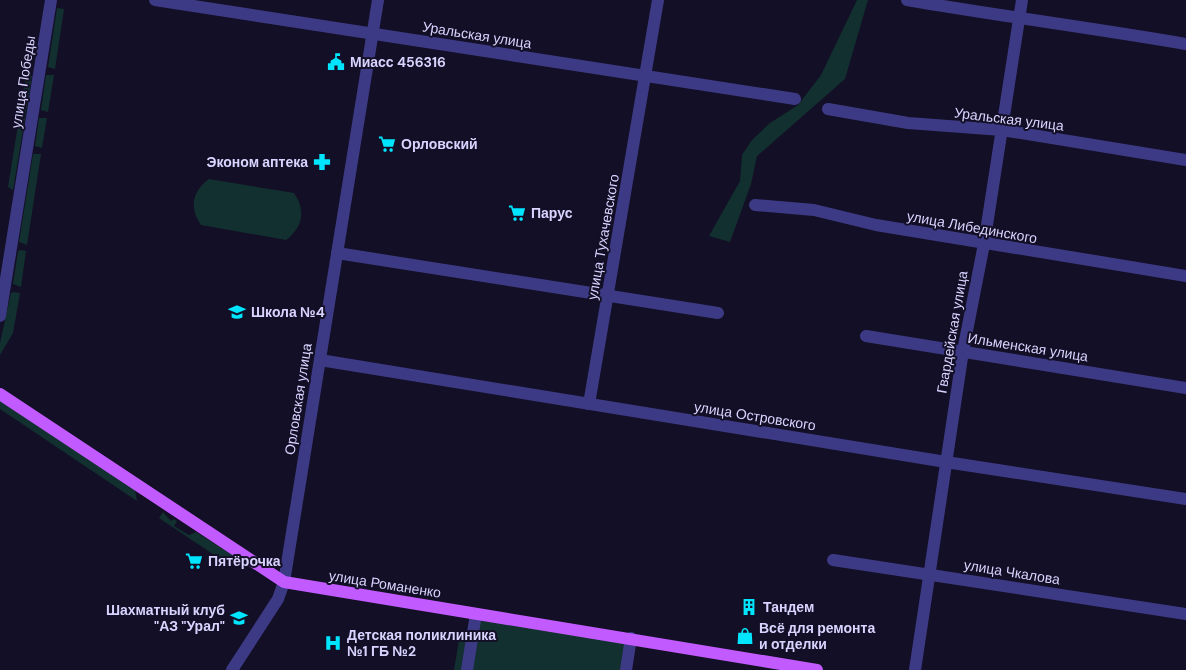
<svg xmlns="http://www.w3.org/2000/svg" width="1186" height="670" font-family="'DM Sans',sans-serif">
<style>
.green{fill:#12302f}
.lines{fill:none;stroke-linecap:round;stroke-linejoin:round}
.minor{stroke:#3d3a85;stroke-width:12}
.major{stroke:#c25bff;stroke-width:12}
.labels{text-anchor:middle;stroke-width:4;stroke-linejoin:round;paint-order:stroke}
.street-label{font-size:14px;fill:#d9d4ff;stroke:#130f26}
.poi-label{font-size:14px;font-weight:bold;fill:#d9d4ff;stroke:#130f26;text-anchor:start}
</style>
<rect width="100%" height="100%" fill="#130f26"/>
<g class="green">
<path d="M 857,0 L 868,0 L 845,79 L 757,156 L 751,184 L 730,242 L 709,236 L 740,181 L 742,155 L 752,140 L 770,123 L 798,105 L 821,75 Z"/>
<path d="M 57,8 L 64,9 L 55,69 L 48,67 Z"/>
<path d="M 26,75 L 32,76 L 13,190 L 8,187 Z"/>
<path d="M 46,75 L 54,75 L 48,112 L 41,110 Z"/>
<path d="M 39,118 L 47,118 L 42,148 L 35,146 Z"/>
<path d="M 33,154 L 41,154 L 27,245 L 19,242 Z"/>
<path d="M 209,179 L 294,193 C 306,210 303,227 286,240 L 201,225 C 189,208 192,191 209,179 Z"/>
<path d="M 21,250 L 26,251 L 21,287 L 13,284 L 18,251 Z"/>
<path d="M 14,292 L 20,293 L 13,333 L 0,355 L 0,343 L 11,293 Z"/>
<path d="M 0,399 L 135,490 L 137,501 L 0,409 Z"/>
<path d="M 163,512 L 171,521 L 173,519 L 177,521 L 174,526 L 189,535 L 196,532 L 239,559 L 240,563 L 229,565 L 159,518 Z"/>
<path d="M 480,620 L 626,643 L 627,670 L 472,670 Z"/>
<path d="M 460,634 L 469,642 L 463,670 L 454,670 Z"/>
</g>
<g class="lines">
<g class="minor">
<path d="M 155,0 L 795,99"/>
<path d="M 907,0 C 1000,16 1093,28 1186,44"/>
<path d="M 828,109 L 908,123 L 1002,130 L 1186,160"/>
<path d="M 755,205 L 814,210 L 876,225 L 1186,276"/>
<path d="M 337,253 L 718,313"/>
<path d="M 0,316 L 51,0"/>
<path d="M 866,336 L 1186,388"/>
<path d="M 320,360 L 946,462 L 1186,499"/>
<path d="M 589,404 L 658,0"/>
<path d="M 833,560 L 1186,614"/>
<path d="M 232,670 L 278,599 L 284,582 L 378,0"/>
<path d="M 467,670 L 476,614"/>
<path d="M 626,670 L 631,638"/>
<path d="M 915,670 L 963,351 L 984,244 L 1022,0"/>
</g>
<path class="major" d="M 0,394 L 284,582 L 817,670"/>
</g>
<defs>
<g id="civic-bare" transform="scale(1.35)"><path d="M-.6-6.5H3V-4.5H.6V-3L4-1V1h2V6H-6V1h2V-1L-.6-3ZM-1.2 2.5V6h2.4V2.5Z" fill="#00e5ff" stroke="#130f26" stroke-width="2.5" paint-order="stroke"/></g>
<g id="supermarket-bare" transform="scale(1.35)"><path d="M-6-5.5h2.5l.6 2H6L4.5 2H-2.5L-4.4-4H-6ZM-1.5 3.2a1.3 1.3 0 1 0 .1 0ZM3 3.2a1.3 1.3 0 1 0 .1 0Z" fill="#00e5ff" stroke="#130f26" stroke-width="2.5" paint-order="stroke"/></g>
<g id="pharmacy-bare" transform="scale(1.35)"><path d="M-2-6h4v4h4v4h-4v4h-4v-4h-4v-4h4Z" fill="#00e5ff" stroke="#130f26" stroke-width="2.5" paint-order="stroke"/></g>
<g id="school-bare" transform="scale(1.35)"><path d="M0-5L7-2L0 1L-7-2ZM-4 1L0 2.5L4 1V4Q0 6-4 4Z" fill="#00e5ff" stroke="#130f26" stroke-width="2.5" paint-order="stroke"/></g>
<g id="building-bare" transform="scale(1.35)"><path d="M-4-6H4V6H1V3H-1V6H-4ZM-2.5-4.3h1.7v1.8h-1.7ZM.8-4.3h1.7v1.8H.8ZM-2.5-1h1.7V.8h-1.7ZM.8-1h1.7V.8H.8Z" fill="#00e5ff" stroke="#130f26" stroke-width="2.5" paint-order="stroke"/></g>
<g id="shop-bare" transform="scale(1.35)"><path d="M-5-2.5h2.3a2.7 3.5 0 0 1 5.4 0H5L5.5 6h-11ZM-1.5-2.5h3a1.5 2.3 0 0 0-3 0Z" fill="#00e5ff" stroke="#130f26" stroke-width="2.5" paint-order="stroke"/></g>
<g id="hospital-bare" transform="scale(1.35)"><path d="M-5-5h3v3.5h4V-5h3V5h-3V1.5h-4V5h-3Z" fill="#00e5ff" stroke="#130f26" stroke-width="2.5" paint-order="stroke"/></g>
</defs>
<g fill-rule="evenodd">
<use href="#civic-bare" x="336" y="62"/>
<use href="#supermarket-bare" x="387" y="144"/>
<use href="#pharmacy-bare" x="322" y="162"/>
<use href="#supermarket-bare" x="517" y="213"/>
<use href="#school-bare" x="237" y="312"/>
<use href="#supermarket-bare" x="194" y="561"/>
<use href="#building-bare" x="749" y="607"/>
<use href="#school-bare" x="239" y="618"/>
<use href="#shop-bare" x="745" y="636"/>
<use href="#hospital-bare" x="333" y="643"/>
</g>
<g class="labels">
<g class="street-label">
<text transform="translate(477 35) rotate(9)" y="5">Уральская улица</text>
<text transform="translate(23 82) rotate(-81)" y="5">улица Победы</text>
<text transform="translate(1009 119) rotate(7)" y="5">Уральская улица</text>
<text transform="translate(972 227) rotate(10)" y="5">улица Либединского</text>
<text transform="translate(603 237) rotate(-80)" y="5">улица Тухачевского</text>
<text transform="translate(952 332) rotate(-80)" y="5">Гвардейская улица</text>
<text transform="translate(1028 347) rotate(9)" y="5">Ильменская улица</text>
<text transform="translate(298 399) rotate(-81)" y="5">Орловская улица</text>
<text transform="translate(755 416) rotate(9)" y="5">улица Островского</text>
<text transform="translate(1012 572) rotate(9)" y="5">улица Чкалова</text>
<text transform="translate(385 584) rotate(9)" y="5">улица Романенко</text>
</g>
<g class="poi-label">
<text x="350" y="67">Миасс 456316</text>
<text x="401" y="149">Орловский</text>
<text x="308" y="167" text-anchor="end">Эконом аптека</text>
<text x="531" y="218">Парус</text>
<text x="251" y="317">Школа №4</text>
<text x="208" y="566">Пятёрочка</text>
<text x="763" y="612">Тандем</text>
<text x="225" y="615" text-anchor="end">Шахматный клуб<tspan x="225" dy="16">"АЗ "Урал"</tspan></text>
<text x="759" y="633">Всё для ремонта<tspan x="759" dy="16">и отделки</tspan></text>
<text x="347" y="640">Детская поликлиника<tspan x="347" dy="16">№1 ГБ №2</tspan></text>
</g>
</g>
</svg>
